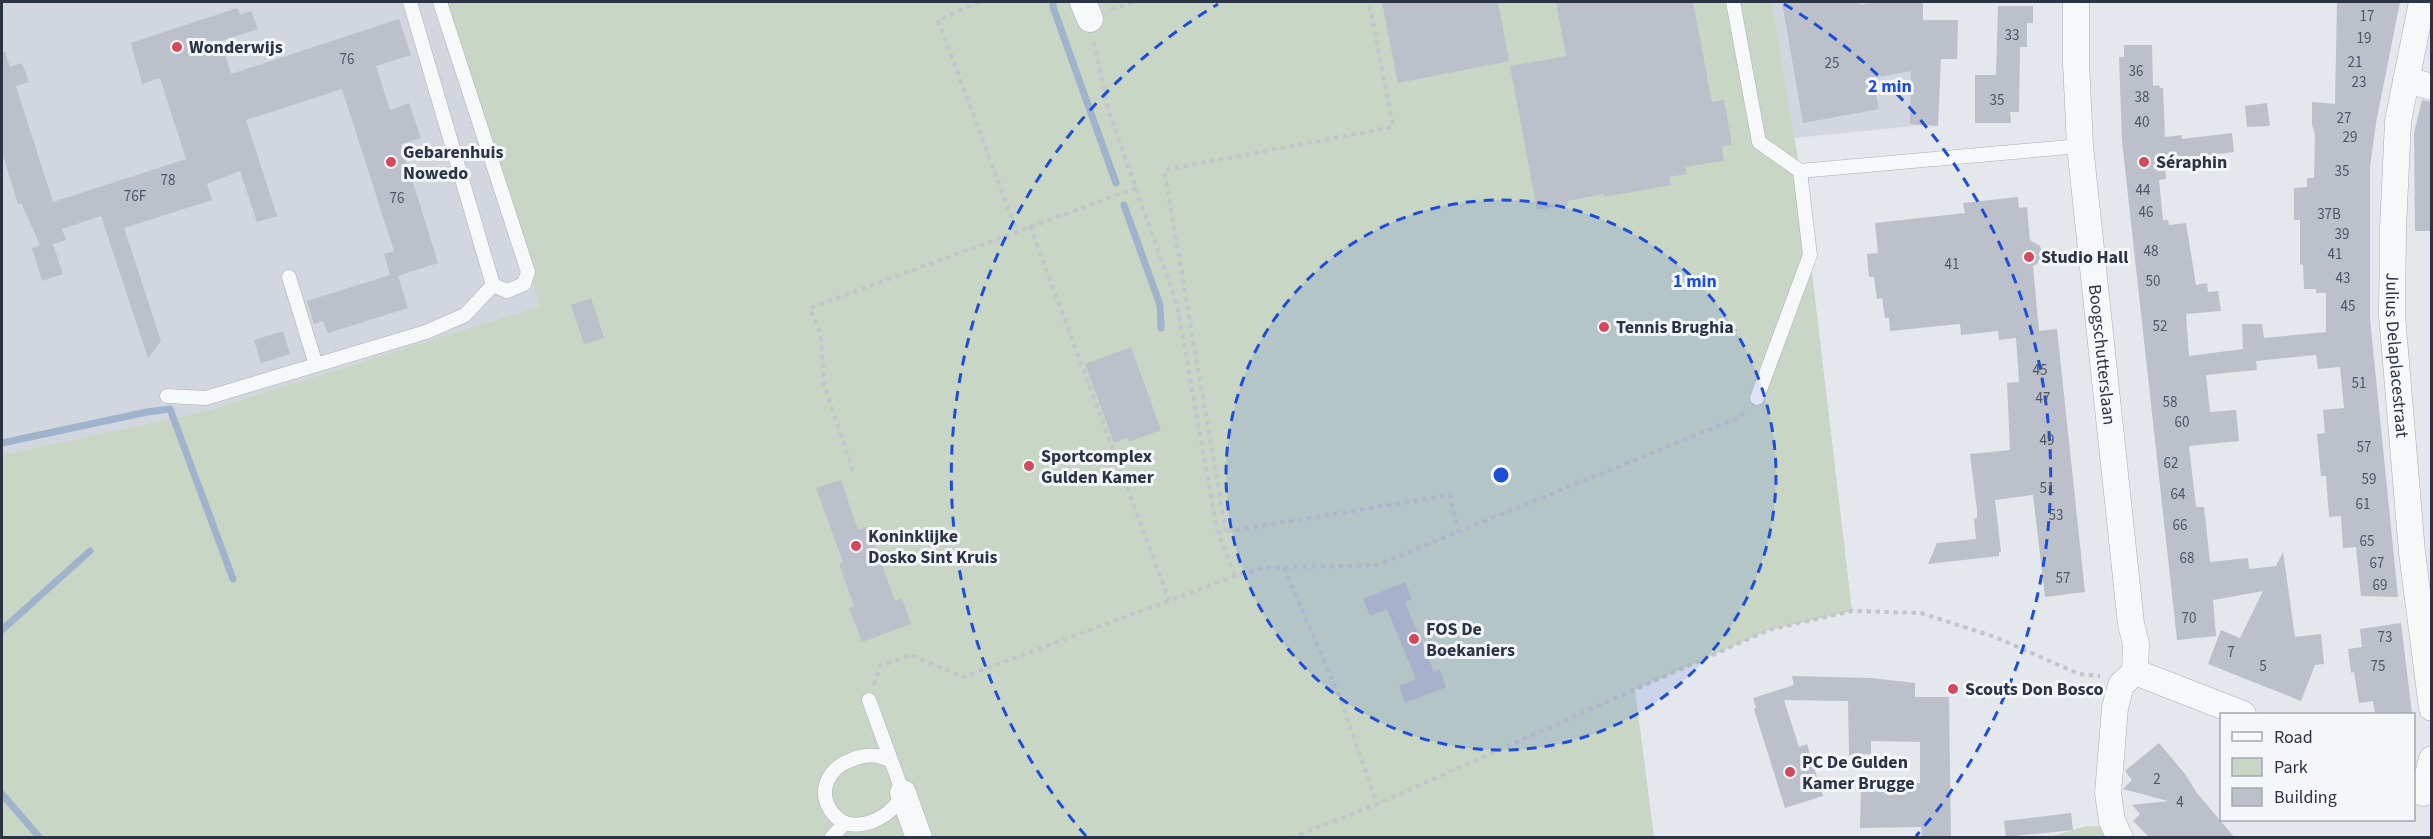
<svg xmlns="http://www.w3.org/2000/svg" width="2433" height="839" font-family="'Source Sans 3',sans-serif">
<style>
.built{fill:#d2d6de}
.green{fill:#c9d6c5}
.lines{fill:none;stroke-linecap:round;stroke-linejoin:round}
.stream{stroke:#9fb4cc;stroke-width:7}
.building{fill:#bbc0ca}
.service-casing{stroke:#a9aeb7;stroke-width:15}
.minor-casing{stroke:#a9aeb7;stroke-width:27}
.path{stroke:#c2c5cb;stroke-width:4;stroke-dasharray:4.5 4.5;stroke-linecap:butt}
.service{stroke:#f7f8fa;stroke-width:14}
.minor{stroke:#f7f8fa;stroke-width:26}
.ring{fill:none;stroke:#1d4ed8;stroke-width:3;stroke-dasharray:10 8}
.poi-dot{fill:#d1495b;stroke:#f4f6f9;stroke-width:2}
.labels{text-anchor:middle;stroke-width:6;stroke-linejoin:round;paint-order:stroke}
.number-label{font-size:15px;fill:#4f5766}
.poi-label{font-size:18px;font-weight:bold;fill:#2b3445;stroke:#f4f6f9;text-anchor:start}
.street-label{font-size:18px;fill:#2b3445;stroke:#f4f6f9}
.centre{fill:#1d4ed8;stroke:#f4f6f9;stroke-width:3}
.ring-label{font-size:18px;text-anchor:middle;font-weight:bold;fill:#1d4ed8;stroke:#f4f6f9;stroke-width:6;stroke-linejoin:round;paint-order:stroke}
</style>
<rect width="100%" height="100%" fill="#e4e7ec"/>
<g class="built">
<path d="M 2,2 L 447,2 L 539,306 L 206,411 L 2,455 Z"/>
<path d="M 1772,2 L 1923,2 L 1923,20 L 1958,20 L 1957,59 L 1922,58 L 1924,125 L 1794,138 Z"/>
</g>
<g class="green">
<path d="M 447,2 L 1772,2 L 1800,171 L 1852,611 L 1769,630 L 1635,690 L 1654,837 L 2,837 L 2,455 L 206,411 L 539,306 Z"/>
<path d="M 2087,826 L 2105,827 L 2111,838 L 2046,838 Z"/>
</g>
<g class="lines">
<g class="stream">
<path d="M 1053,2 L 1053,7 L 1116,183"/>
<path d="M 1124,205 L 1160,305 L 1161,328"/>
<path d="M 2,443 L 147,412 L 170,409 L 233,579"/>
<path d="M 2,630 L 90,551"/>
<path d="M 2,794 L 40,838"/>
</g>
</g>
<g class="building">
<path d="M 1382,2 L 1498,2 L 1509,61 L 1398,83 Z"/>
<path d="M 1556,2 L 1693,2 L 1712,102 L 1724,100 L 1732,145 L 1722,146 L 1724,161 L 1685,167 L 1687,174 L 1669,177 L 1671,185 L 1604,197 L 1604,194 L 1567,201 L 1568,205 L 1537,210 L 1510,66 L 1566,56 Z"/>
<path d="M 1782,2 L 1859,2 L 1860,5 L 1877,2 L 1923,2 L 1923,20 L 1958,20 L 1957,59 L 1941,59 L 1938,126 L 1910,124 L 1911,71 L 1873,78 L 1879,109 L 1803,123 Z"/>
<path d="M 2337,2 L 2400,2 L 2376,123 L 2370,167 L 2370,319 L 2398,597 L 2361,596 L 2356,547 L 2343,548 L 2341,516 L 2329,517 L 2326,476 L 2321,476 L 2317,434 L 2325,433 L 2323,410 L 2344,408 L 2340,367 L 2318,369 L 2316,355 L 2256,361 L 2257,370 L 2206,375 L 2210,412 L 2236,410 L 2239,441 L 2189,446 L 2196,507 L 2204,507 L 2210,562 L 2248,558 L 2249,569 L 2276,566 L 2283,552 L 2295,637 L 2321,634 L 2324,664 L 2315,665 L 2301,701 L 2208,664 L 2221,630 L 2240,638 L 2263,591 L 2213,600 L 2216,636 L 2177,640 L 2122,141 L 2119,57 L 2124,57 L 2124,45 L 2152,45 L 2153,86 L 2159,85 L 2160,88 L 2163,88 L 2165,137 L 2182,135 L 2182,139 L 2232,133 L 2234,152 L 2185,158 L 2186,166 L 2165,168 L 2166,179 L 2159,180 L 2163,220 L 2168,220 L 2169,225 L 2186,223 L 2196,285 L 2207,283 L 2208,292 L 2218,291 L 2221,311 L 2186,314 L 2189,356 L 2243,349 L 2242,324 L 2262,324 L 2264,338 L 2326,332 L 2326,293 L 2316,293 L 2316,289 L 2304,289 L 2303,265 L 2300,264 L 2300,220 L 2294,220 L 2294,188 L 2307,187 L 2307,178 L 2314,178 L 2315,134 L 2312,125 L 2312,102 L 2335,104 Z"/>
<path d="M 1998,6 L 2033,6 L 2033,23 L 2027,23 L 2027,47 L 2020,47 L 2019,112 L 2010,112 L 2011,123 L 1975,123 L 1975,75 L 1996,75 Z"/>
<path d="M 237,8 L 240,15 L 251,11 L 258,29 L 221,41 L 231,74 L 399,19 L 411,55 L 376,66 L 390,110 L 409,103 L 421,138 L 401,144 L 438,263 L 398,276 L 408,308 L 328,333 L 323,321 L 314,324 L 307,301 L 390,275 L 384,254 L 394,251 L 342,89 L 246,120 L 277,216 L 257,222 L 240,171 L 207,184 L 212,200 L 124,228 L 161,341 L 148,358 L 101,216 L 62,229 L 66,240 L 53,244 L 63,274 L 42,281 L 32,248 L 40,245 L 21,203 L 18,204 L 2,152 L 2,52 L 5,52 L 10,67 L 22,63 L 29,82 L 16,86 L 53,202 L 186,159 L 160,78 L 142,84 L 131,43 Z"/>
<path d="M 2422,100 L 2432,102 L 2432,231 L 2415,231 L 2414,133 Z"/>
<path d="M 2267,103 L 2270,126 L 2247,127 L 2245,106 Z"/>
<path d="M 2018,197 L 2019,208 L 2027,207 L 2030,240 L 2040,246 L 2043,254 L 2040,262 L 2033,266 L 2039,331 L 2057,329 L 2085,592 L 2045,597 L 2033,495 L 1995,500 L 2001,552 L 1999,552 L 1999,556 L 1928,564 L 1937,543 L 1976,539 L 1974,519 L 1977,518 L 1977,510 L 1970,454 L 2010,450 L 2007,383 L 2019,382 L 2016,338 L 1999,340 L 1998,331 L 1961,335 L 1960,324 L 1890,331 L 1889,318 L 1885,318 L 1882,298 L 1877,299 L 1874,277 L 1869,277 L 1867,254 L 1878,253 L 1875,223 L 1965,213 L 1963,203 Z"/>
<path d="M 591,298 L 604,338 L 584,344 L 571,305 Z"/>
<path d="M 283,331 L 290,354 L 261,363 L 254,340 Z"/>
<path d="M 1131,347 L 1161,430 L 1129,442 L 1127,438 L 1114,443 L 1085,364 Z"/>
<path d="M 841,480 L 858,530 L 868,526 L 895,601 L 902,598 L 911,624 L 862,642 L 849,608 L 854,606 L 839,564 L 843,562 L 816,488 Z"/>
<path d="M 1405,582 L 1412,599 L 1405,602 L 1434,672 L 1440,669 L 1446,687 L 1405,703 L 1399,686 L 1416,679 L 1387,609 L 1370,616 L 1363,599 Z"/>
<path d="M 2401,623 L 2412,714 L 2375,714 L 2373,701 L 2359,703 L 2354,672 L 2351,673 L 2348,649 L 2362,647 L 2360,629 Z"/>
<path d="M 1792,676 L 1871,678 L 1915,683 L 1915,697 L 1949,697 L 1951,837 L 1922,837 L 1921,827 L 1860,828 L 1861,783 L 1920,783 L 1920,742 L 1871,741 L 1871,754 L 1849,755 L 1848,701 L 1784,700 L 1799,747 L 1807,744 L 1823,796 L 1785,808 L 1754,709 L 1756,708 L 1753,698 L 1794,685 Z"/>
<path d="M 2159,743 L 2185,774 L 2197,793 L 2234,837 L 2149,837 L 2133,821 L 2140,814 L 2132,805 L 2168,801 L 2123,789 L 2132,780 L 2125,771 Z"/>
<path d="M 2071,813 L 2073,830 L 2006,837 L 2004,821 Z"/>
</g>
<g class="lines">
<g class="service-casing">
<g id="service">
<path d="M 410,2 L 493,285 L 507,291 L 524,284 L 528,272 L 440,2"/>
<path d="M 1733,2 L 1759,142 L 1800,171"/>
<path d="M 289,277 L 316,365"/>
<path d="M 167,396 L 206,398 L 426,332 L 465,315 L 493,285"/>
<path d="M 1757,398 L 1810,255 L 1800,171 L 2080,146"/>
<path d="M 869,700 L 903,793 C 895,813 867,830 845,823 C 840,821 834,815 831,811 C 817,790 829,768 851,760 C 865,754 879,754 891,761"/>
<path d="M 831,838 L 845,823"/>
</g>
</g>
<g class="minor-casing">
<g id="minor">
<path d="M 1083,2 L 1090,19"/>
<path id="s1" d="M 2076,2 L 2076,62 L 2080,146 L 2131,624 L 2136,644 L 2135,672"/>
<path id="s2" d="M 2422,2 L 2398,121 L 2393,229 L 2392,315 L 2412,552 L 2432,708"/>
<path d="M 2406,80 L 2432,87"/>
<path d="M 2135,672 L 2243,714"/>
<path d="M 903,793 L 919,838"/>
<path d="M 2423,793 L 2432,759"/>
<path d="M 2120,838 L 2112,821 L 2108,793 L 2115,708 L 2121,685 L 2135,672"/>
</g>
</g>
<g class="path">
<path d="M 979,2 L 938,20 L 1017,232"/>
<path d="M 1111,9 L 1136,2"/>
<path d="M 1094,42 L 1108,109 L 1177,305 L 1217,530 L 1235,576"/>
<path d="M 1030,226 L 1169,600"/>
<path d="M 853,471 L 824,385 L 821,336 L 810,308 L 1136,188"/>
<path d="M 1226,532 L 1164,170 L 1393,127 L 1369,2"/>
<path d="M 1218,533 L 1450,495 L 1458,532"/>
<path d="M 1284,568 L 1340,698 L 1377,804"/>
<path d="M 874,685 L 880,666 L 911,655 L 963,677 L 1235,576 L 1263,568 L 1377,565 L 1740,417 L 1746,410"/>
<path d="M 1291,838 L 1377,804 L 1769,630 L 1852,611 L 1921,613 L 1995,637 L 2079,674 L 2100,676"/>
</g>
<use href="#service" class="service"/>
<use href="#minor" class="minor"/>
</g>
<circle cx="1501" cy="475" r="275" fill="#1d4ed8" fill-opacity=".12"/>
<g class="ring">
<circle cx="1501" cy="475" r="275"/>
<path d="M1086 836A550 550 0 0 1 1218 4M1784 4A550 550 0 0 1 1916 836"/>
</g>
<g class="poi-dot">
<circle cx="177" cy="47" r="6"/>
<circle cx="391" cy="162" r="6"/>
<circle cx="2144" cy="162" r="6"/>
<circle cx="2029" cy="257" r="6"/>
<circle cx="1604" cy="327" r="6"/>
<circle cx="1029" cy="466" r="6"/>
<circle cx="856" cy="546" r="6"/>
<circle cx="1414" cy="639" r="6"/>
<circle cx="1953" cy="689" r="6"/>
<circle cx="1790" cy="772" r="6"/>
</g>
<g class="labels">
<g class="number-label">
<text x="2367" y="21">17</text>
<text x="2012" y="40">33</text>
<text x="2364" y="43">19</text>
<text x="347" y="64">76</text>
<text x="2355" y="67">21</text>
<text x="1832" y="68">25</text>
<text x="2136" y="76">36</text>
<text x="2359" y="87">23</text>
<text x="2142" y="102">38</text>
<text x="1997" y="105">35</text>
<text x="2344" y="123">27</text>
<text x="2142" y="127">40</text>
<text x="2350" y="142">29</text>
<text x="2342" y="176">35</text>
<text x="168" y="185">78</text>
<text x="2143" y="195">44</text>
<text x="135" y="201">76F</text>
<text x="397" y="203">76</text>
<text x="2146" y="217">46</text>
<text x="2329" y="219">37B</text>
<text x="2342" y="239">39</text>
<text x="2151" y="256">48</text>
<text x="2335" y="259">41</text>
<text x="1952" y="269">41</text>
<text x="2343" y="283">43</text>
<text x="2153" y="286">50</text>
<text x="2348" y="311">45</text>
<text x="2160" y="331">52</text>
<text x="2040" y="375">45</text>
<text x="2359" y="388">51</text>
<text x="2043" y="403">47</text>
<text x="2170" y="407">58</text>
<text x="2182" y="427">60</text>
<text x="2047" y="445">49</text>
<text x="2364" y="452">57</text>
<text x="2171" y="468">62</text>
<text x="2369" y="484">59</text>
<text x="2047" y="493">51</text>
<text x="2178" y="499">64</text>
<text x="2363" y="509">61</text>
<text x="2056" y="520">53</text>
<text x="2180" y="530">66</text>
<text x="2367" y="546">65</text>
<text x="2187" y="563">68</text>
<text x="2377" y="568">67</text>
<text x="2063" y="583">57</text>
<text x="2380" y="590">69</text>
<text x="2189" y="623">70</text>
<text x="2385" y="642">73</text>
<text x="2231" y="657">7</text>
<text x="2263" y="671">5</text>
<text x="2378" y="671">75</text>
<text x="2157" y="784">2</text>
<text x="2180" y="807">4</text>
</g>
<g class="poi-label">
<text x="189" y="53">Wonderwijs</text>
<text x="403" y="158">Gebarenhuis<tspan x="403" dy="21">Nowedo</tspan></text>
<text x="2156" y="168">Séraphin</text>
<text x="2041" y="263">Studio Hall</text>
<text x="1616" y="333">Tennis Brughia</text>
<text x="1041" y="462">Sportcomplex<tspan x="1041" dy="21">Gulden Kamer</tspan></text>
<text x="868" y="542">Koninklijke<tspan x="868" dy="21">Dosko Sint Kruis</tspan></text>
<text x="1426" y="635">FOS De<tspan x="1426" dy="21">Boekaniers</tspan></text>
<text x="1965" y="695">Scouts Don Bosco</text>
<text x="1802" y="768">PC De Gulden<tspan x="1802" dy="21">Kamer Brugge</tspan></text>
</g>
<g class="street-label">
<text dy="6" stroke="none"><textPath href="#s2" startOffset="356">Julius Delaplacestraat</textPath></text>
<text dy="6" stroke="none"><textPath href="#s1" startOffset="354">Boogschutterslaan</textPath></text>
</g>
</g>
<circle cx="1501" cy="475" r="9" class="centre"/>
<g class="ring-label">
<text x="1890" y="92">2 min</text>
<text x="1695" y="287">1 min</text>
</g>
<rect width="2433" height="839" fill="none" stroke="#2b3445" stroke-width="6"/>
<rect x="2220" y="713" width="195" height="108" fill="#f4f6f9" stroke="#a4a8b1" stroke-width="1.5"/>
<rect x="2232" y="732" width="30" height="9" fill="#f7f8fa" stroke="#a4a8b1" stroke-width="1.5"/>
<text x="2274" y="743" font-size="18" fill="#2b3445">Road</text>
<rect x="2232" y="758" width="30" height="18" fill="#c9d6c5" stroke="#a4a8b1" stroke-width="1.5"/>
<text x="2274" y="773" font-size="18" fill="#2b3445">Park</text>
<rect x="2232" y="788" width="30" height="18" fill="#bbc0ca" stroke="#a4a8b1" stroke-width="1.5"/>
<text x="2274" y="803" font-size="18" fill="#2b3445">Building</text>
</svg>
